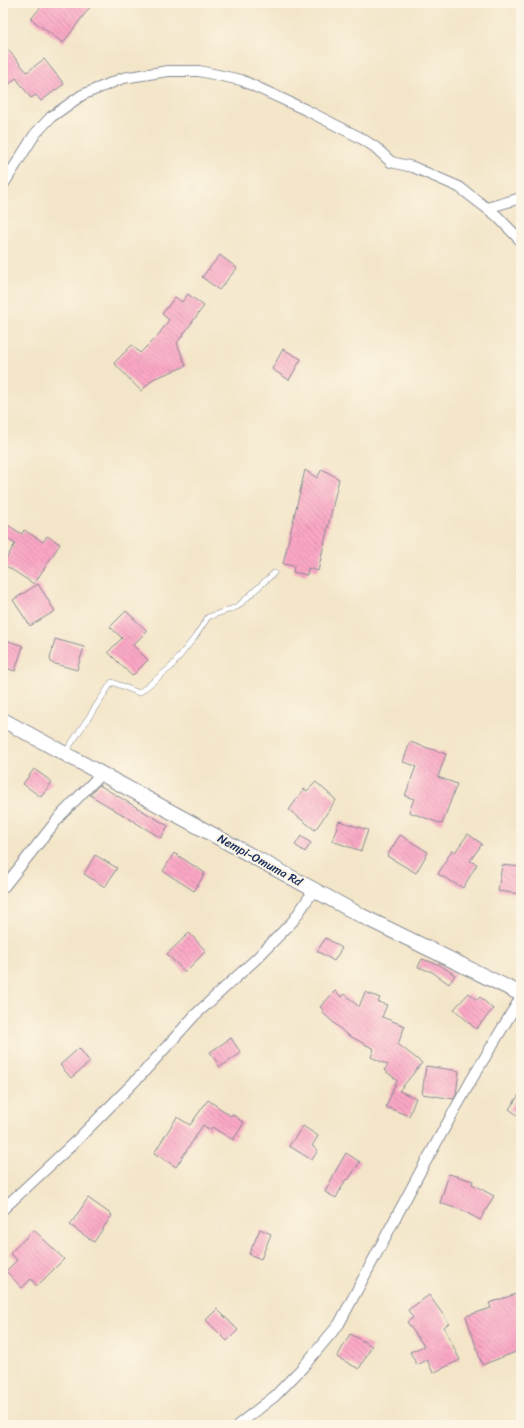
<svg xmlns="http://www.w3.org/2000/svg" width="524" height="1428" font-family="Sriracha,sans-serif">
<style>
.building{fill:url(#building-back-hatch)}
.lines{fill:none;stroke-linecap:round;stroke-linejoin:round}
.lane-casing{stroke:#878a93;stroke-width:6}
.street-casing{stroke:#878a93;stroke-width:12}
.secondary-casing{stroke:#878a93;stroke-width:16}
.lane{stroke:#fff;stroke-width:5}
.street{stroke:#fff;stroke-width:10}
.secondary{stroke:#fff;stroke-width:14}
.labels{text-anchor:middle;stroke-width:4;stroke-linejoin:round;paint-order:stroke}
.street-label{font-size:12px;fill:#1b2f5e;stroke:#fcf5e5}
</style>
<defs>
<pattern id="building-back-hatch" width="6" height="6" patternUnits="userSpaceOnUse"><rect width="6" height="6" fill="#faa7c5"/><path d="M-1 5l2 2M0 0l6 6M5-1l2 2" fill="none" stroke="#ca88a3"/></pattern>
</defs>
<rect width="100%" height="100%" fill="#fcf5e5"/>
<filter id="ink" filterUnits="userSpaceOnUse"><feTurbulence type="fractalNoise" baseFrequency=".025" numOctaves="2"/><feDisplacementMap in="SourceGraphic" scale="8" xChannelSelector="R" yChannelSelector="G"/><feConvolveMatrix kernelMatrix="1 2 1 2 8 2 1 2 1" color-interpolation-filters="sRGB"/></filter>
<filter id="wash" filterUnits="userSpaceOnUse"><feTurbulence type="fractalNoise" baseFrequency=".012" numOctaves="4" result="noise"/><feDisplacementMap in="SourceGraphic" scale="16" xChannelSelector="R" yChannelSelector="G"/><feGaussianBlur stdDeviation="0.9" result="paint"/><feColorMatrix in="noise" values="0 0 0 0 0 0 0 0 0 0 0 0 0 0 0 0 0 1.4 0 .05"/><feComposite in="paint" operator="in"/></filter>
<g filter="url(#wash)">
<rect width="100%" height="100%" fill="#f3e5c8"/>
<g id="blocks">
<g class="building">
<path d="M 44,3 L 93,3 L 63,43 L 31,19 Z"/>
<path d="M 3,44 L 27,72 L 44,59 L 64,84 L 41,101 L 36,95 L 31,98 L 16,78 L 3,90 Z"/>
<path d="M 220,255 L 237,268 L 219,290 L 202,277 Z"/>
<path d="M 188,294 L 204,306 L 177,343 L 186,366 L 153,379 L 141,391 L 114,363 L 132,345 L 140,353 L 159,334 L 169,320 L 162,314 L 175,297 L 182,302 Z"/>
<path d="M 283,349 L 301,359 L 289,380 L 272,369 Z"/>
<path d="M 322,469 L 339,479 L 318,571 L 308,568 L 307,575 L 293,572 L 294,566 L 283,564 L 305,470 L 317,478 Z"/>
<path d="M 3,522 L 22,534 L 24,530 L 43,542 L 47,536 L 60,544 L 34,584 L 3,564 L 15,544 L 3,536 Z"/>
<path d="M 38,584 L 55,611 L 30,626 L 13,600 Z"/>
<path d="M 126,611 L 147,631 L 133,645 L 148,660 L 132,676 L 108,652 L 122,638 L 110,627 Z"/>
<path d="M 3,639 L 23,646 L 15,671 L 3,667 Z"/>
<path d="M 55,639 L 84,647 L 77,670 L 52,663 L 50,659 Z"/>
<path d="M 410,742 L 446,754 L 438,777 L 457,784 L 442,824 L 409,812 L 414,799 L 405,796 L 416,766 L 403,762 Z"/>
<path d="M 34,769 L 52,782 L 41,797 L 23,784 Z"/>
<path d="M 316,782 L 336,800 L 315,830 L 289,810 L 304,789 L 307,791 Z"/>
<path d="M 99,785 L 168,826 L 161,838 L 90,795 Z"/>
<path d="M 339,821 L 368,830 L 361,851 L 332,841 Z"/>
<path d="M 468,834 L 482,844 L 470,861 L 477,864 L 463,888 L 438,874 L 452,850 L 455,852 Z"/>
<path d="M 400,835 L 428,852 L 416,873 L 387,856 Z"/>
<path d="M 301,836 L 311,843 L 305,852 L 295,845 Z"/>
<path d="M 174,853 L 205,873 L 194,891 L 163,871 Z"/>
<path d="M 95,855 L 117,868 L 105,887 L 84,874 Z"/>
<path d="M 502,865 L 521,867 L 521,894 L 498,891 Z"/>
<path d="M 189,933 L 206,951 L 185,972 L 167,954 Z"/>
<path d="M 326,938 L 342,948 L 334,961 L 317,951 Z"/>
<path d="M 422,959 L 440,965 L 455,975 L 449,984 L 432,972 L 418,967 Z"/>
<path d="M 335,991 L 342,997 L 345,994 L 359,1007 L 365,992 L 380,998 L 378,1002 L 387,1005 L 382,1017 L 405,1026 L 398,1044 L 422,1063 L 399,1091 L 416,1098 L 409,1116 L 386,1107 L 397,1080 L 384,1070 L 388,1065 L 371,1057 L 374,1049 L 346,1034 L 322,1012 L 323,1010 L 320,1007 Z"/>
<path d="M 469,993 L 477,1000 L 480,997 L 493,1009 L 476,1029 L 454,1009 Z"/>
<path d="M 231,1038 L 241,1053 L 220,1067 L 210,1052 Z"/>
<path d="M 79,1048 L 90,1062 L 71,1078 L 60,1065 Z"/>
<path d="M 426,1066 L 459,1071 L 456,1095 L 454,1099 L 422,1094 Z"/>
<path d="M 521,1092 L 521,1118 L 509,1109 Z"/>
<path d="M 208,1100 L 231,1116 L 232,1114 L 244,1123 L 233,1140 L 212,1127 L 210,1130 L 203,1125 L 176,1167 L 154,1153 L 177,1117 L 190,1125 Z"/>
<path d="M 303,1126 L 318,1136 L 312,1146 L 318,1150 L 312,1160 L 289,1146 Z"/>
<path d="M 346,1153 L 360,1162 L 348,1180 L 346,1179 L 336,1198 L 325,1192 L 335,1172 Z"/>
<path d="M 449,1174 L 473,1181 L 472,1184 L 494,1196 L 480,1220 L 464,1211 L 440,1203 Z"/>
<path d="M 88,1198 L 112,1215 L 94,1242 L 70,1225 Z"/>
<path d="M 260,1229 L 271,1234 L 261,1259 L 249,1254 Z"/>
<path d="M 34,1230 L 64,1259 L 37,1286 L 31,1279 L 22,1288 L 6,1271 L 17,1260 L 10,1253 Z"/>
<path d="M 516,1294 L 521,1311 L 521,1350 L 482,1365 L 466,1316 L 491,1308 L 489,1303 Z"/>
<path d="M 429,1295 L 449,1323 L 444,1327 L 460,1360 L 433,1373 L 427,1360 L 417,1365 L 410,1352 L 424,1346 L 407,1322 L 413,1318 L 408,1310 Z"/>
<path d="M 217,1309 L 238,1330 L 227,1341 L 206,1320 Z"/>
<path d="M 350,1334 L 372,1346 L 359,1369 L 337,1357 Z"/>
</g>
</g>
</g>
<g filter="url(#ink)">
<use href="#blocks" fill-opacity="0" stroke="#878a93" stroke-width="1"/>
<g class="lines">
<g class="lane-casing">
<path id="lane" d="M 65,753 L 112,682 L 139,693 L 171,667 L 195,637 L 208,617 L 237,607 L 274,573"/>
</g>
<g class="street-casing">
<g id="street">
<path d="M 3,185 L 35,134 L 51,117 L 82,95 L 123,78 L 168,71 L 199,71 L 241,80 L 306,110 L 359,137 L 375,147 L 391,162 L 413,167 L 459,187 L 497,216 L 521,241"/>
<path d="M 487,208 L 521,198"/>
<path d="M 3,888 L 61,815 L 102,773"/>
<path d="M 3,1209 L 76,1141 L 142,1074 L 195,1015 L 256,959 L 293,921 L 314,890"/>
<path d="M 238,1425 L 275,1396 L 303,1367 L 339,1324 L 420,1172 L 472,1079 L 521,997"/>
</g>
</g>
<g class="secondary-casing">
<path id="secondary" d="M 3,720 L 362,916 L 521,994"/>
</g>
<use href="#lane" class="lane"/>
<use href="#street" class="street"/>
<use href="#secondary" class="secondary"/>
</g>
</g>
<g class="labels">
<g class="street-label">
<text transform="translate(260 860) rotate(29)" y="4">Nempi-Omuma Rd</text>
</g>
</g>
<rect width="524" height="1428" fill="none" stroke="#fcf5e5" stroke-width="16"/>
</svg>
